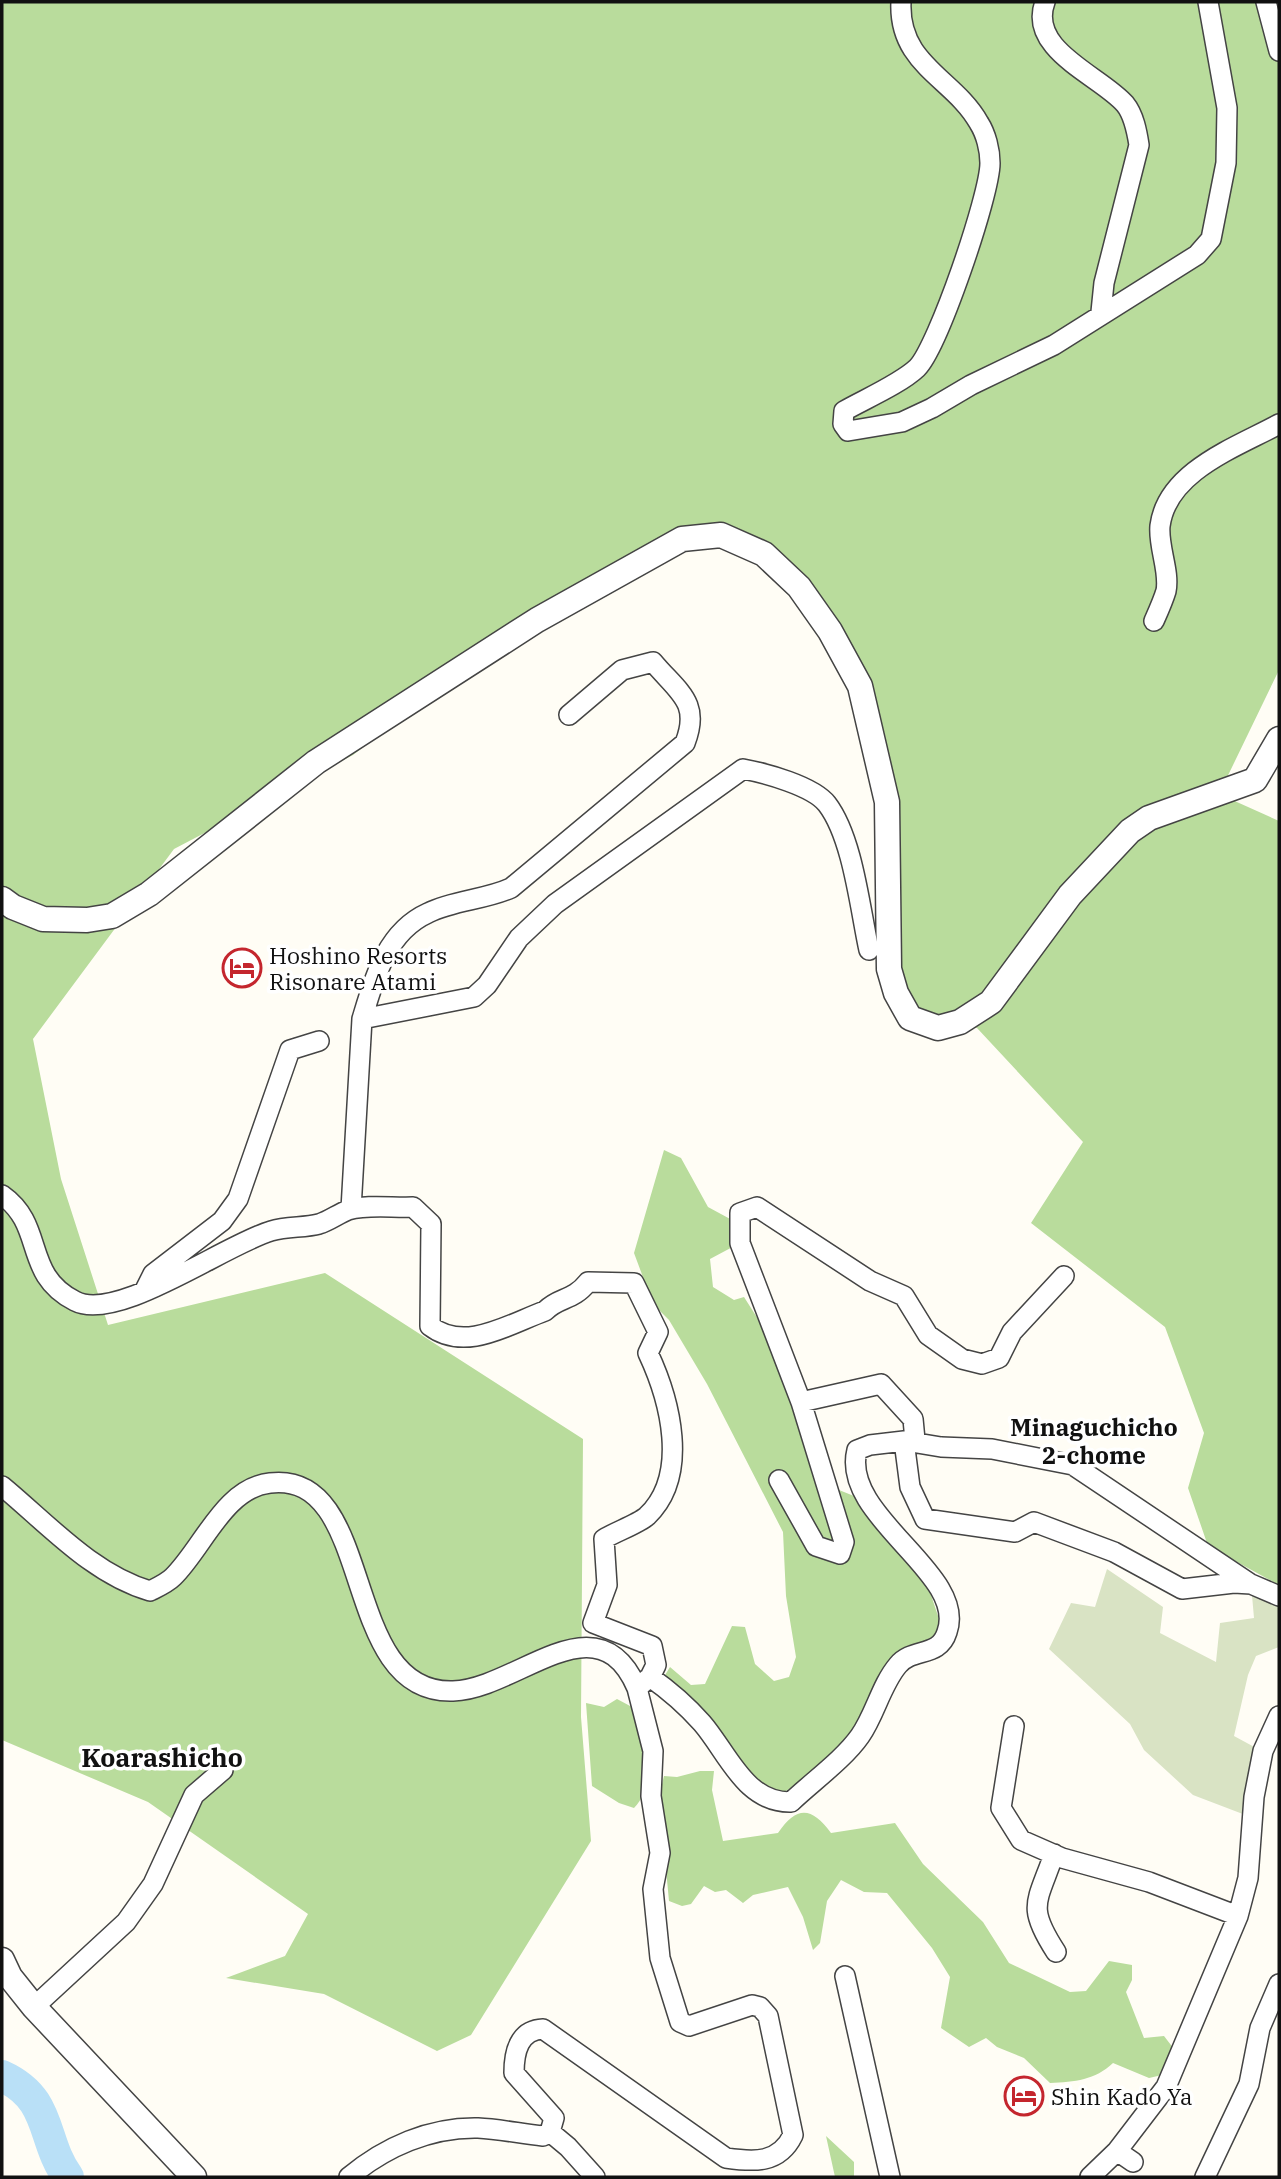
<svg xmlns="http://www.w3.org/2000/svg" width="1281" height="2179" font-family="'IBM Plex Serif',serif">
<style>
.forest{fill:#b9dc9c}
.cemetery{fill:#d9e3c4}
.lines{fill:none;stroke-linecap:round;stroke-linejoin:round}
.river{stroke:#b9e0f7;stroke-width:32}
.minor-casing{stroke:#444;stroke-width:22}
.tertiary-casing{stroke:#444;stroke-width:27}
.minor{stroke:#fff;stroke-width:19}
.tertiary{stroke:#fff;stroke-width:24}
.labels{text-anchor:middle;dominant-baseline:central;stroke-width:7;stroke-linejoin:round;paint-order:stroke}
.poi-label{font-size:23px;fill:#111;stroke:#fff;text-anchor:start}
.neighbourhood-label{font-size:24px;font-weight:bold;fill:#111;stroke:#fff}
.quarter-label{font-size:26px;font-weight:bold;fill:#111;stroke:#fff}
</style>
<rect width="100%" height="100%" fill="#fffdf5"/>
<path class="forest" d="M2 2H1279V670L1219 794 1279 821V1585L1208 1546 1188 1488 1204 1433 1165 1327 1031 1223 1083 1142 977 1028 922 1015 901 988 885 734 835 626 768 553 696 527 559 597 353 755 174 849 33 1039 61 1179 108 1325 325 1273 583 1439 581 1717 591 1841 471 2035 437 2051 324 1994 226 1978 285 1956 308 1914 148 1802 2 1740Z
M664 1150 681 1158 708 1207 732 1220 740 1243 710 1259 713 1287 734 1300 744 1297 758 1319 829 1486 854 1496 908 1564 926 1580 940 1622 934 1637 903 1652 873 1705 845 1742 800 1783 784 1792 760 1788 712 1720 662 1680 670 1667 691 1685 705 1684 732 1626 745 1627 755 1664 774 1681 789 1677 796 1657 786 1596 783 1532 707 1384 669 1320 653 1304 634 1253Z
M617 1699 632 1707C638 1738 660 1782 634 1808L619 1803 592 1786 586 1703 604 1707Z
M700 1771H714L712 1790 723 1841 778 1833C797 1805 812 1807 831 1833L895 1823 923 1864 983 1922 1009 1963 1070 1992 1086 1991 1109 1961 1132 1965V1980L1126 1992 1144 2038 1164 2036 1174 2049 1162 2075 1149 2078 1113 2063C1095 2080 1075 2082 1050 2083L1024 2058 997 2047 986 2038 969 2047 941 2028 950 1977 932 1948 887 1893 864 1892 841 1880 827 1901 820 1943 813 1950 803 1917 788 1887 753 1895 743 1903 726 1890 715 1892 704 1886 691 1904 682 1906 669 1901 659 1796 664 1776 677 1777Z
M826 2136 854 2162V2177H835Z"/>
<path class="cemetery" d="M1107 1569 1163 1607 1160 1633 1216 1662 1220 1623 1254 1618 1251 1584 1279 1593V1647L1256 1656 1248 1675 1234 1736 1258 1749 1248 1816 1193 1795 1144 1750 1130 1724 1049 1649 1071 1603 1095 1607Z"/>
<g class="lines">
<path class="river" d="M2 2076C53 2099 41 2140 68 2177"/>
<defs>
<path id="minor" d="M901 2C898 65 954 78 979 123 986 134 990 150 990 163 990 195 938 347 917 368 900 384 865 399 844 411L843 424 848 431 902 422 932 408 971 385 1054 345 1197 255 1211 239 1226 163 1227 108 1208 2
M1045 2C1027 50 1101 76 1125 104 1134 115 1137 132 1139 145L1104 283 1101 312
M1266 2 1279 51
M1154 621C1158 612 1163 601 1166 591 1170 571 1158 547 1160 526 1167 471 1237 447 1279 424
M362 1019C374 979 386 932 428 913 454 900 485 900 511 888L685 743C701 702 678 692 653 662L622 670 569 715
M2 1195C46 1226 22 1274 75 1301 117 1323 224 1245 271 1231 287 1226 304 1228 319 1224 329 1221 338 1214 348 1210 367 1204 393 1208 413 1207L431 1224 430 1326C465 1353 509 1324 545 1311 560 1296 572 1302 588 1282L634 1283 658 1332 648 1353C670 1400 690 1475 647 1516 638 1524 615 1532 604 1539L607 1585 593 1623 652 1646 656 1665 650 1677 637 1688 653 1751 651 1796 660 1853 653 1889 660 1958 680 2022 689 2026 752 2005 760 2007 768 2016 793 2135C779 2164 754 2162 726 2158L543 2029C519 2030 514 2052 514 2073L554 2118 550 2132 543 2136C522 2134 500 2129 478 2128 430 2127 385 2147 349 2177
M351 1209 362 1019 474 997 487 985 519 938 555 904 743 769C765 773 813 786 827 804 853 838 860 909 869 950
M145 1290 153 1274 222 1221 238 1199 290 1050 319 1041
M915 1440 913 1419 881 1384 801 1402 740 1243V1213L757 1207 870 1281 904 1296 928 1335 962 1359 982 1364 999 1358 1012 1332 1064 1276
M905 1441 941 1447 992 1449 1073 1465 1249 1583
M779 1480 816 1546 840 1554 844 1542 801 1402
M2 1486C48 1524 92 1574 150 1591 158 1587 167 1583 173 1577 203 1548 224 1488 270 1483 378 1470 338 1695 453 1691 518 1689 597 1596 637 1688
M650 1677C670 1691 686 1705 702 1723 728 1753 745 1803 791 1802 812 1782 844 1759 860 1736 875 1715 881 1685 898 1665 913 1647 939 1658 947 1632 968 1573 840 1517 857 1450L870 1445 904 1441 910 1487 925 1519 1015 1532 1034 1522 1114 1552 1182 1589 1234 1583 1251 1584 1279 1596
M1014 1726 1001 1808 1021 1840 1062 1858 1149 1882 1238 1916
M1054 1854C1037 1903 1026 1906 1056 1952
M845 1976 890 2177
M34 2007 126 1922 153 1884 194 1795 223 1770
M550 2132 568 2147 595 2177
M1117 2151 1133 2162
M1090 2177 1117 2151 1166 2087 1238 1916 1248 1878 1254 1797 1263 1751 1279 1716
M1205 2177 1249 2084 1260 2028 1279 1984"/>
<path id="tertiary" d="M2 899 13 907 43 919 87 920 112 916 149 894 316 762 537 620 682 539 721 535 764 554 799 587 830 631 860 686 887 802 889 969 896 993 910 1018 938 1028 960 1022 991 1002 1070 895 1130 831 1149 818 1255 780 1279 739
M2 1960 10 1977 34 2007 194 2177"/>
</defs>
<use href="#minor" class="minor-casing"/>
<use href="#tertiary" class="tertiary-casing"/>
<use href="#minor" class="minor"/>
<use href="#tertiary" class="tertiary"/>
</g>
<defs>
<symbol id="hotel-ring" viewBox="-11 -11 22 22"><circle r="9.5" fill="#fff" stroke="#c4262e" stroke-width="1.5"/><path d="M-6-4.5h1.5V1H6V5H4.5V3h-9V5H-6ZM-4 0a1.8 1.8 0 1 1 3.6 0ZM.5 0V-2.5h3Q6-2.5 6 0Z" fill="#c4262e"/></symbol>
</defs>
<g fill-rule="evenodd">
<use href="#hotel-ring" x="220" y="946" width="44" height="44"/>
<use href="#hotel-ring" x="1002" y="2074" width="44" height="44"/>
</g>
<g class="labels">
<g class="poi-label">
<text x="269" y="955">Hoshino Resorts<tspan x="269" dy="26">Risonare Atami</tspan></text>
<text x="1051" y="2096">Shin Kado Ya</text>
</g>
<g class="neighbourhood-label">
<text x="1094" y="1427">Minaguchicho<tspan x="1094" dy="28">2-chome</tspan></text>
</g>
<g class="quarter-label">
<text x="162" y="1757">Koarashicho</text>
</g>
</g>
<rect width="1281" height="2179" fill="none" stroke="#111111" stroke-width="7"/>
</svg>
